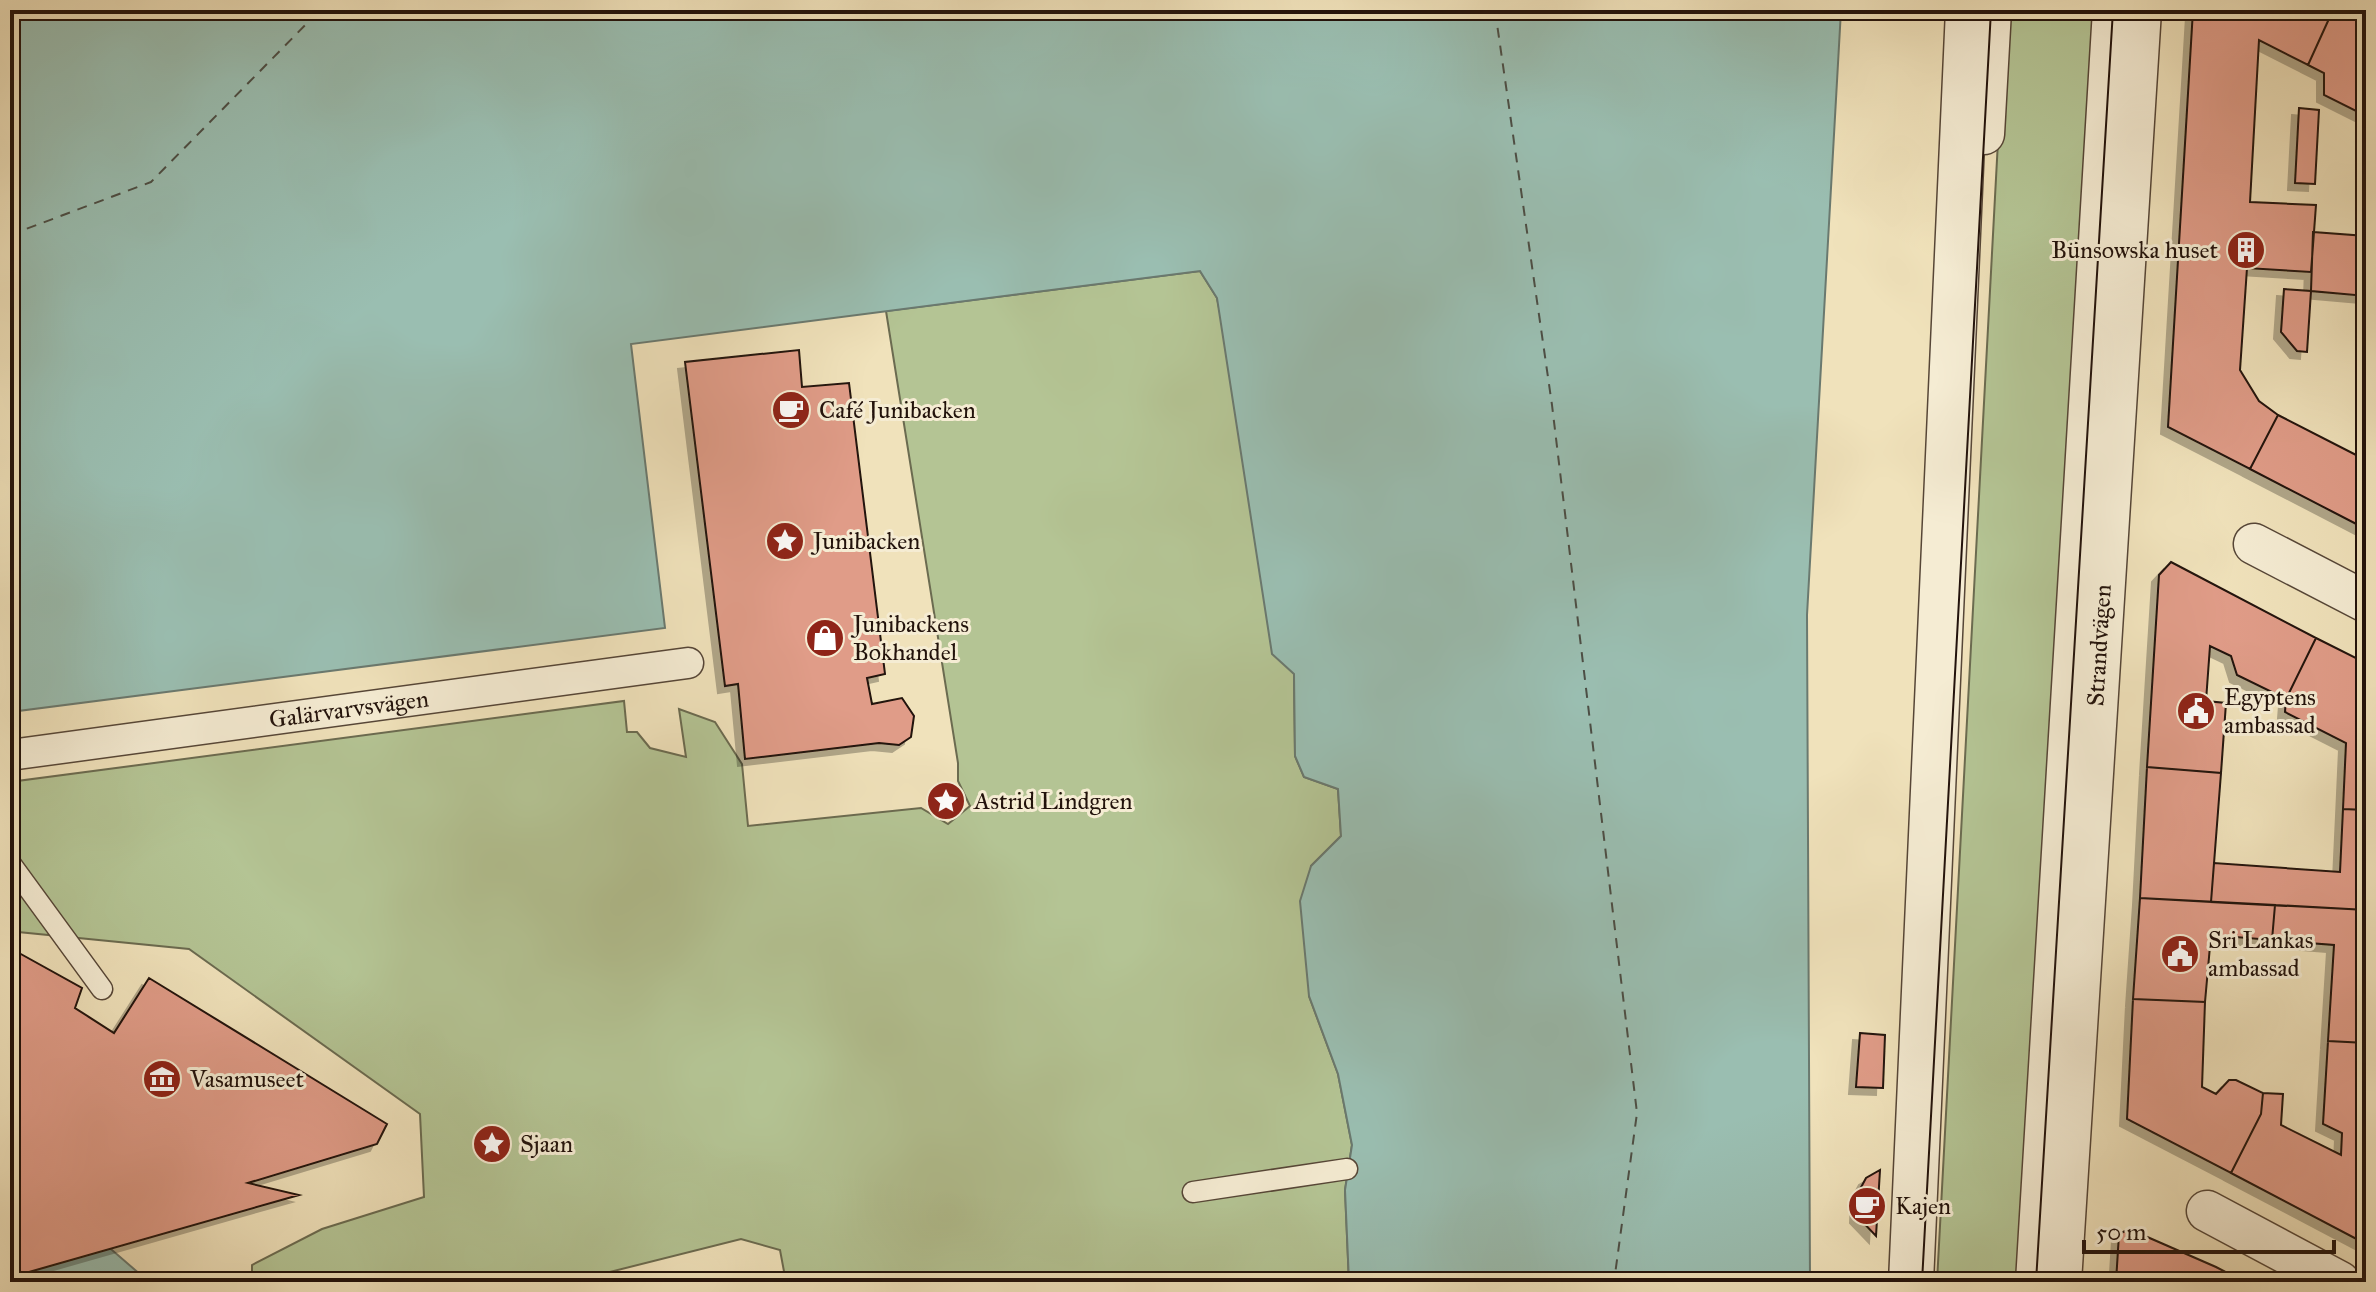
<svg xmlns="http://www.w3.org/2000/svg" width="2376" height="1292" font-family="'IM FELL Great Primer',serif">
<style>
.green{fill:#b4c494;stroke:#6b6b50;stroke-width:2}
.water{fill:#9abeb1;stroke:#6a796f;stroke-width:2}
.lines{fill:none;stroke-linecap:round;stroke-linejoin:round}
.ferry{stroke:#4c4e45;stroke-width:2;stroke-dasharray:10 8;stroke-linecap:butt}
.building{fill:#e09c88;stroke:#22120b;stroke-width:2;filter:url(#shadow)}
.service-casing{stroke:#564637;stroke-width:23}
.pedestrian-casing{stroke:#564637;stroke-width:33}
.minor-casing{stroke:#564637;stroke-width:43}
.tertiary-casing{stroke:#564637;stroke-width:47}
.service{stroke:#f5ecd3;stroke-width:20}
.pedestrian{stroke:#f5ecd3;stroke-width:30}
.minor{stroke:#f5ecd3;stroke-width:40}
.tertiary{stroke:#f5ecd3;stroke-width:44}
.tram{stroke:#22120b;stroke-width:2}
.labels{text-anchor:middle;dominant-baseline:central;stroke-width:6;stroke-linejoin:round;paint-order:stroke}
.poi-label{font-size:24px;fill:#22120b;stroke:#f5ecd3;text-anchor:start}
.street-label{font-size:24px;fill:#22120b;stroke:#f5ecd3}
</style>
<defs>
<filter id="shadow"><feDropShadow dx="-7" dy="7" stdDeviation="0" flood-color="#0004"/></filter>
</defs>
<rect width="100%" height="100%" fill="#f0e2bb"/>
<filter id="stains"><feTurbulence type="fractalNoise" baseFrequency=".0025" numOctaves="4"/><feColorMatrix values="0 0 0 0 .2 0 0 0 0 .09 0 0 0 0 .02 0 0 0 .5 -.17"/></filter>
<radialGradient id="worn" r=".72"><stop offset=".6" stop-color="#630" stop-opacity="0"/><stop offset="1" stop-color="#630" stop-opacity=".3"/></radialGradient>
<path class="green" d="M2005 10H2105L2025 1282H1937Z
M1200 271 1217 298 1294 674 1295 756 1304 777 1338 789 1341 836 1311 866 1309 996 1338 1074 1352 1145 1345 1190 1349 1282H786L780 1250 741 1239 570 1282H252V1265L322 1229 424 1197 420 1114 189 949 18 932 10 928V782L624 701 627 732H637L650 748 686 757 679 709 715 722 742 764 748 826 921 808 948 824 970 806 958 781V763L886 311Z"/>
<path class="water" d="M10 10H1841L1807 615 1810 1282H1349L1345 1190 1352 1145 1338 1074 1309 996 1300 901 1311 866 1341 836 1338 789 1304 777 1295 756 1294 674 1272 654 1217 298 1200 271 631 344 665 628 10 712Z
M10 1191 112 1250 149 1282H10Z"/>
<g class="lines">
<path class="ferry" d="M1495 10 1552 405 1637 1113 1614 1282
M10 235 151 182 320 10"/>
</g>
<path class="building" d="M2193 10H2333L2308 65 2259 40 2250 202 2316 205 2311 272 2247 268 2240 370 2259 401 2278 415 2250 469 2168 427Z
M2333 10H2342L2366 22V106L2362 114 2324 95V73L2308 65Z
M2299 108 2319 110 2315 184 2295 183Z
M2313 232 2366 236V296L2311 291Z
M2284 289 2311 291 2307 352 2297 351 2281 332Z
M799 350 802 387 849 383 885 674 867 678 872 704 902 698 914 716 911 737 899 745 879 743 745 759 738 684 725 686 685 362Z
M2278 415 2360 457 2366 453V529L2250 469Z
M2171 562 2316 638 2286 699 2237 675 2231 656 2210 646 2206 701 2226 703 2221 773 2147 767 2159 575Z
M2316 638 2366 663V810L2343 809 2346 743 2285 712 2286 699Z
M2147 767 2221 773 2211 902 2140 898Z
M2343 809 2366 810V910L2211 902 2214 863 2340 872Z
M2140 898 2275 905 2272 940 2211 935 2205 1002 2133 999Z
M2275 905 2366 910V1043L2328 1041 2334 945 2272 940Z
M10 948 82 988 75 1008 114 1033 149 978 387 1124 377 1144 248 1183 299 1195 29 1272 10 1273Z
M2133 999 2205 1002 2202 1087 2216 1094 2229 1080H2236L2263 1093 2261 1114 2231 1173 2127 1119Z
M1860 1033 1885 1035 1883 1088 1856 1087Z
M2328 1041 2366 1043V1244L2231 1173 2261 1114 2263 1093 2283 1094 2281 1125 2341 1155 2342 1133 2323 1124Z
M1880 1170 1876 1236 1857 1216 1858 1193 1866 1178Z
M2129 1229 2216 1267 2245 1282H2116L2119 1234Z"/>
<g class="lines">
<defs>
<path id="service" d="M10 863 102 989
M1193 1192 1347 1169"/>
<g id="pedestrian">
<path id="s1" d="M10 755 688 663"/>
</g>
<path id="minor" d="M1984 134 1991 10
M2254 544 2366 602
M2207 1211 2340 1282
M2036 1282 2113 10"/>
<g id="tertiary">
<path d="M1911 1282 1968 10"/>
<path id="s2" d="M2059 1282 2139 10"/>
</g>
</defs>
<use href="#service" class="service-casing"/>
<use href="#pedestrian" class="pedestrian-casing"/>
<use href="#minor" class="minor-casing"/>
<use href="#tertiary" class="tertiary-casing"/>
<use href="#service" class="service"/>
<use href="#pedestrian" class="pedestrian"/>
<use href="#minor" class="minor"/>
<use href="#tertiary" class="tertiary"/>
<path class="tram" d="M1922 1282 1991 10
M2036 1282 2113 10"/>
</g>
<defs>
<symbol id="building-disc" viewBox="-11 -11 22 22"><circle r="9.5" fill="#8f2418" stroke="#f5ecd3"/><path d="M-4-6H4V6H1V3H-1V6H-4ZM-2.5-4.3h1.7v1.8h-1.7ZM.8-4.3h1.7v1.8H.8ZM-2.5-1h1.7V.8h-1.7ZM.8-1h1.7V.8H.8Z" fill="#fff"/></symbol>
<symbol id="cafe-disc" viewBox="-11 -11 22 22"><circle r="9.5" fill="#8f2418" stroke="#f5ecd3"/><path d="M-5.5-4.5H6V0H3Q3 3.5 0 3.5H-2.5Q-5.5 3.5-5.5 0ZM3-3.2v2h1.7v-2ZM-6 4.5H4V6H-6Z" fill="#fff"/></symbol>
<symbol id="sight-disc" viewBox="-11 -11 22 22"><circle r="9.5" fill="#8f2418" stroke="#f5ecd3"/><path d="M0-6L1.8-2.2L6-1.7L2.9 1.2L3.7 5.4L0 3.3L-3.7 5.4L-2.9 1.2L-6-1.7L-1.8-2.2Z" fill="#fff"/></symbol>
<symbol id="shop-disc" viewBox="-11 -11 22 22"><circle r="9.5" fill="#8f2418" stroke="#f5ecd3"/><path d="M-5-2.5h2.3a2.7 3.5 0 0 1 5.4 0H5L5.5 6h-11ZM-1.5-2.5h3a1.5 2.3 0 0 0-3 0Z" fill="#fff"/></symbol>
<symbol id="civic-disc" viewBox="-11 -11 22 22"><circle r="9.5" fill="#8f2418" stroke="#f5ecd3"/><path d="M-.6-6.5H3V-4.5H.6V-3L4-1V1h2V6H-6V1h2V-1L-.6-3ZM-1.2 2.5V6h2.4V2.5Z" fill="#fff"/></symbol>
<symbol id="museum-disc" viewBox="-11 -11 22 22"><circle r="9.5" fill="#8f2418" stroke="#f5ecd3"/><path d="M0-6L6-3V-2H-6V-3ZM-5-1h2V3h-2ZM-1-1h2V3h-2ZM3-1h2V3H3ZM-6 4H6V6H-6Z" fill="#fff"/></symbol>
</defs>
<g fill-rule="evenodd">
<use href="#building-disc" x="2224" y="228" width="44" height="44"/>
<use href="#cafe-disc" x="769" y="388" width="44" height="44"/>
<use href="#sight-disc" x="763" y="519" width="44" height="44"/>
<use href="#shop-disc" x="803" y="616" width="44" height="44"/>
<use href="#civic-disc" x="2174" y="689" width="44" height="44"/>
<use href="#sight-disc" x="924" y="779" width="44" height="44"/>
<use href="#civic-disc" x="2158" y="932" width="44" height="44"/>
<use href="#museum-disc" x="140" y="1057" width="44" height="44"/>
<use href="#sight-disc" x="470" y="1122" width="44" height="44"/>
<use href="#cafe-disc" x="1845" y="1184" width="44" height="44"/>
</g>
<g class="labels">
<g class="poi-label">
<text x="2218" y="250" text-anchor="end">Bünsowska huset</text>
<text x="819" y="410">Café Junibacken</text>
<text x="813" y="541">Junibacken</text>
<text x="853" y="624">Junibackens<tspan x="853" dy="28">Bokhandel</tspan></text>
<text x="2224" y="697">Egyptens<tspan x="2224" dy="28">ambassad</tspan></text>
<text x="974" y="801">Astrid Lindgren</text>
<text x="2208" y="940">Sri Lankas<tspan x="2208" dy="28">ambassad</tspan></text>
<text x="190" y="1079">Vasamuseet</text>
<text x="520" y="1144">Sjaan</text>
<text x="1895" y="1206">Kajen</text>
</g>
<g class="street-label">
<text stroke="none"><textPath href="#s2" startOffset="638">Strandvägen</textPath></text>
<text stroke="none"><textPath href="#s1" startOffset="342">Galärvarvsvägen</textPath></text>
</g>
</g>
<rect width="2376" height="1292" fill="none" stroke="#f0e2bb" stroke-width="40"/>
<rect x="12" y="12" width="2352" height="1268" fill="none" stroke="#22120b" stroke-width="4"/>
<rect x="20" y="20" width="2336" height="1252" fill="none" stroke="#22120b" stroke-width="2"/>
<path d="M2084 1240v12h250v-12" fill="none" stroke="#22120b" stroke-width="4"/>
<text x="2096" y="1240" font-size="24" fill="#22120b" stroke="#f5ecd3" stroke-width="6" paint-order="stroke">50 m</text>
<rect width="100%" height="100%" filter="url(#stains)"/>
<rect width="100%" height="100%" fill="url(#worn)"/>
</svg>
